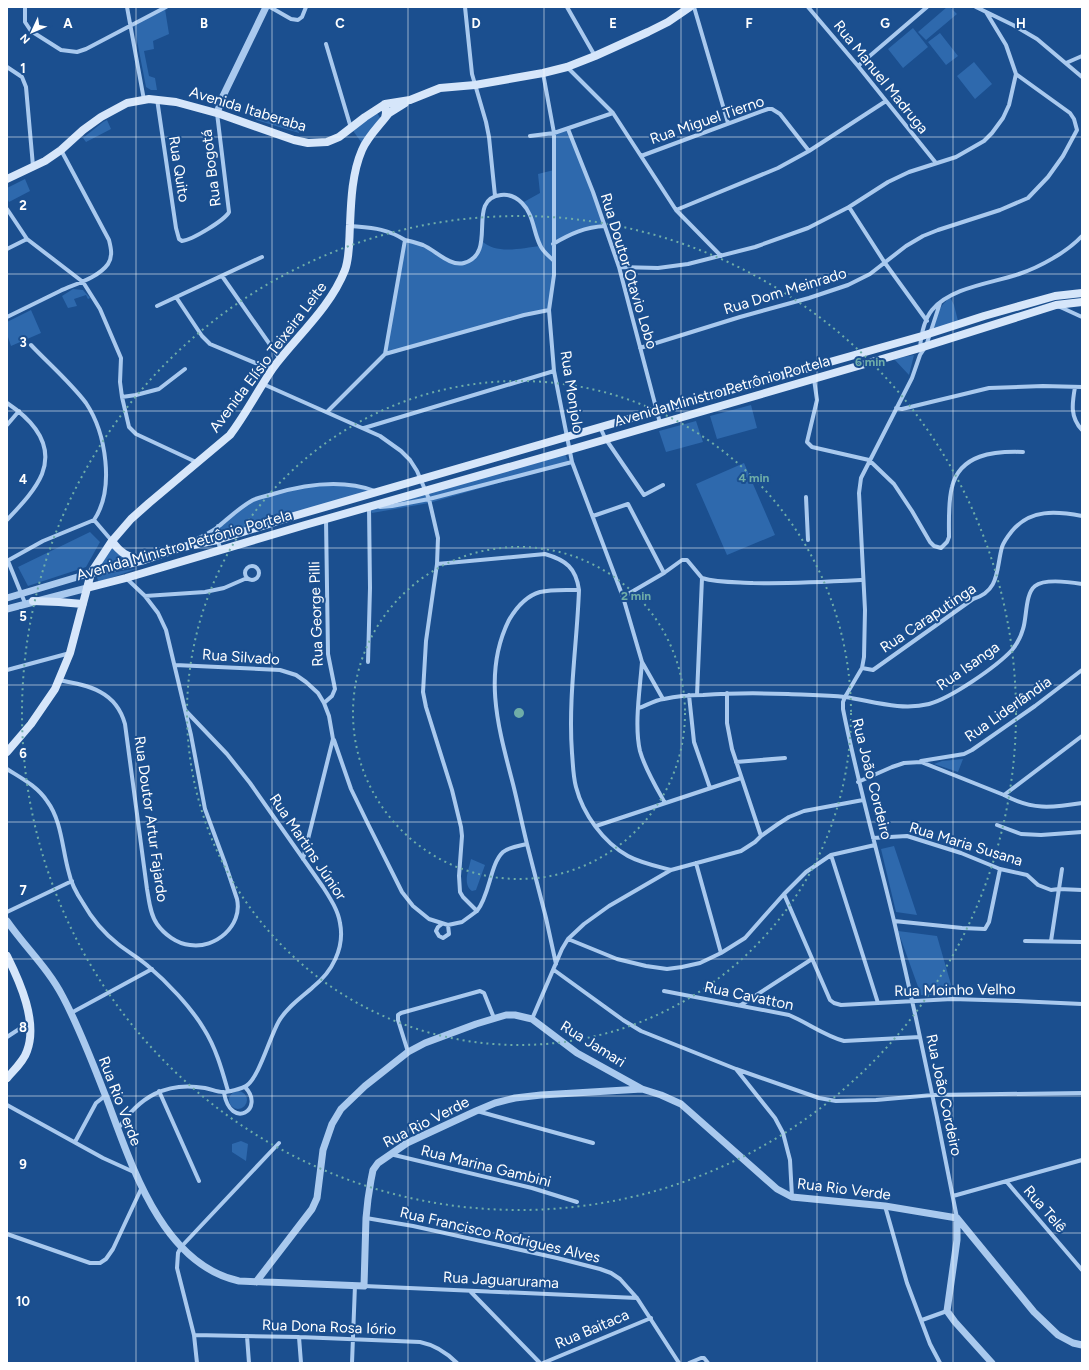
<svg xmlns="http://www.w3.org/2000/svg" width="1089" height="1370" font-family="Figtree,sans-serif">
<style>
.green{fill:#2e69ad}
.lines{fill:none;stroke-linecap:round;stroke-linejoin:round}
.minor{stroke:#a9c9ee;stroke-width:4}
.tertiary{stroke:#a9c9ee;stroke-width:7}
.secondary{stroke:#d6e6fa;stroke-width:8}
.grid{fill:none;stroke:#fff;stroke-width:1;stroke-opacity:0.55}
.ring{fill:none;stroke:#6fada8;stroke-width:2;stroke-dasharray:2 4}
.labels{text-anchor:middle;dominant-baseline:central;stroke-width:4;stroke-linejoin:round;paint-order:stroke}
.street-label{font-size:15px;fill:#fff;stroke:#1b4f8f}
.grid-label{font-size:13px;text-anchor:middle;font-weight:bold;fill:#fff;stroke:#1b4f8f;stroke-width:4;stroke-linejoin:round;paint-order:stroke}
.centre{fill:#6fada8;stroke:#1b4f8f;stroke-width:2}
.ring-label{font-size:12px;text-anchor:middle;font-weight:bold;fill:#6fada8;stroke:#1b4f8f;stroke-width:4;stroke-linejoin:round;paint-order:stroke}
</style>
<rect width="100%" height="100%" fill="#1b4f8f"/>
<path class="green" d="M947 7H950L957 14 926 40 918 32Z
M165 9 169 34 153 41 154 49 144 51 149 76 155 78 157 90H151L146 87 134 25Z
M913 28 928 47 903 68 888 49Z
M940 33 958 56 946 65 928 42Z
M974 62 992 84 975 99 957 76Z
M377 113 381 119 364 146 351 128Z
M257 117 299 128V133L256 120Z
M107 120 111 129 86 142 83 138 103 122Z
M568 129 605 226H593L554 244V269L549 310 385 354 405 240 413 242 455 262 470 260 480 249 482 241C496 255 522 248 540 246L530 216 522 203 540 193 538 174 554 170V133Z
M25 179 30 191 9 202 7 198V188Z
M73 289 83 290 90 298 88 299 86 295 74 299 77 306 68 308 62 296Z
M950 297 954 305 959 325 929 334C935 318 937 309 950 297Z
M31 310 41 333 11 346 7 334V322Z
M914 355 909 375 894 359Z
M751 405 757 428 717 439 710 416Z
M696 421 703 442 666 452 659 431Z
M564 451 569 463 429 503 372 513 369 507Z
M744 463 775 535 727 555 696 484Z
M319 484 344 485 377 492 217 540 218 526 255 499Z
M90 532 100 542 86 567 28 586 18 567Z
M112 541 118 549 144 560 91 573Z
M139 568 102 581H98L97 577 99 575Z
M963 759 958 772 934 764 942 761Z
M894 846 917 915 896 912 881 849Z
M471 859 485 865 476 890 472 891C462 884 469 869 471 859Z
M898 931 937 936 954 995H921Z
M229 1100a9 9 0 1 1 18 0a9 9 0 1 1-18 0Z
M241 1141 248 1144 246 1161 232 1152V1144Z"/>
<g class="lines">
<path class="minor" d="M25 7V22L31 31 61 50 77 52 86 49 166 7
M127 7 144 100
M270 7 291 19 298 20 302 17 306 7
M465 7 472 74 486 122 489 137 495 196
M567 7 595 56
M694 7 728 123
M808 7 858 66 936 163
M976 7 1013 25 1037 39 1082 77
M326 44 351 128
M1066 63 1082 56
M858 66 927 7
M7 67 22 77 26 87 33 166
M567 67 613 113 676 210 721 256
M543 73 554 133V275L549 310 554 371 572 462 623 597 642 662 663 699
M157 99 176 228 179 239 182 241C192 240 225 220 229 212L217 113
M568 129 593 192 619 267 660 423
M530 136 554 133 613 113
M641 156 768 109H772L780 114 809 151
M849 207 885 263 927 321
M7 209 27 239 83 282 100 309 121 358 120 382 122 397 129 427 136 434 196 462
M676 210 778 168 809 151 886 101
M350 226C372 228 386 228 405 240
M553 244C570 234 585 227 605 226
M7 249 27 239
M619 267 658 268 688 264 755 247 808 228 849 207 888 182 909 172 956 157 984 141 992 133 1003 118 1009 105 1016 74 1006 45 986 12
M222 276 280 359
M176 297 202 336 210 344 272 370
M940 303 926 346 920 355 912 378 861 478 859 493 865 610 864 657 862 668 845 697 843 702V709C857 780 877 850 894 921 917 1020 938 1119 957 1218
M157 306 262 257
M1058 306 1082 317
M7 317C25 308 42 300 60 291 75 284 98 278 108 264 113 256 111 248 109 240L61 150
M31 345C49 364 70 382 86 403 106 433 115 489 94 520
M640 348 740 317 809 298 848 285 870 274 906 246 923 236 938 230 1000 210 1028 198 1048 177 1063 156 1077 130 1074 119 1070 113 1016 74
M920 348C921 336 924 320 932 310 951 287 993 283 1019 274 1040 267 1067 252 1082 236
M385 354 524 315 549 310
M814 379 817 400 807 442 812 447 869 460 894 484 912 511 930 542 934 546 941 548 947 542 949 537C949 521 948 502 952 487 960 454 994 451 1023 452
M263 384 380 436 401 451 410 460 417 471 429 499 438 538 437 564 426 641 423 692 426 707 452 790 461 827 462 836 459 876 460 892 463 897 477 911C490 895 490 864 503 852 509 847 519 846 527 844L546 918 556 964
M1075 387C1072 404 1070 417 1082 430
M122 397 136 395 159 389 185 369
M7 403C31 419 54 443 42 474 35 491 19 507 7 520
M896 408 902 409 989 388 1043 386 1082 387
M327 412 385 354 405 240C411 241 417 243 423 245 435 250 450 267 464 263 499 253 465 199 501 195 509 194 516 197 522 203 534 215 533 231 540 245 543 252 549 256 554 261
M7 425 19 411
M600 427 605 438 644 495 663 485
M364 428 554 371
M806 497 808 540
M380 507 392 506 429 499 572 462
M593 516 628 504 664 573
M94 520 112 541
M218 526C218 535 216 543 222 550
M190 543C200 537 211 533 219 526 230 517 240 507 253 500 259 497 267 496 273 494 306 484 343 479 375 491
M7 561 43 541 94 520
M8 561 25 603
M437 564 545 554C566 560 576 568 579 590 577 644 568 699 572 753 573 764 573 776 576 787 583 814 603 842 628 856 641 863 656 866 671 870
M245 573a7 7 0 1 1 14 0a7 7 0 1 1-14 0Z
M702 578C718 583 736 582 753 583 790 584 826 582 863 580
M145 596 205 592 224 588 247 578
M623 597 664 573 682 560H687L702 578 697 695
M368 662 370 588 369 507
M642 662C640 689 634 725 640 751 645 769 656 787 665 803
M175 665 280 670 296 675 306 682 318 693 324 703 329 716 333 739 303 859
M862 668 873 670 973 599C1000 591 996 569 1002 547 1004 541 1008 536 1012 531 1030 509 1056 511 1082 516
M7 670 70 653
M59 680C90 686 116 691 125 724L147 889C149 900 150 914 157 924 164 934 177 944 190 945 215 949 243 926 237 899L225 863 205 809 191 735 166 630 158 613 145 596 126 578
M727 693V723L732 749 761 836
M689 695 694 742 710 788
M324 703 332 696 335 689 328 654 326 519
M639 708C647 705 655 700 664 699 677 696 690 695 703 695 731 693 759 693 788 694 807 695 826 695 845 697 872 701 901 711 929 704 951 698 996 667 1012 650 1017 644 1021 636 1023 629 1027 617 1025 594 1035 586 1045 578 1070 582 1082 584
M334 740 351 789 368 824 402 892 413 906 429 919 448 925 462 922 477 911
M921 761 964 754 972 750 1035 706 1082 670
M736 762 785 758
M7 769C21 778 37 786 47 801 62 821 62 849 69 873 71 883 77 894 83 903 92 919 104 933 118 944 128 952 139 958 148 966 167 982 191 1007 204 1029 216 1048 222 1070 228 1091
M858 782 892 767 904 763 921 762 1004 795C1032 810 1051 808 1082 803
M1004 795 1082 736
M997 825 1021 834 1041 835 1082 832
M596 826 741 778
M873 838 907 836 961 853 1000 869 1027 875 1038 885 1051 890 1059 889 1082 890
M527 844C522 824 518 804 513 784 499 730 482 674 509 620 516 608 526 596 540 592 552 589 567 590 579 590
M831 855 878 1003
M696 863 721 953
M784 894 830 1000 834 1003 841 1005 952 999 1017 1001 1082 1004
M7 912 72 881
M894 921 962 928 985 929 989 922 1000 869
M442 924 438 927 436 931 439 936 443 938 449 934 448 925
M568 939 617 959 646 966 667 969 682 967 700 963 721 953 745 938 784 894 806 872 831 855 875 845
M1025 941 1082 942
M1051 941 1062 869
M554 970 623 1020 641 1031 736 1069 819 1098 836 1101 876 1100 933 1095 1082 1093
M664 991 789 1015C808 1023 825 1036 844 1041L920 1037
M741 1005 812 959
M71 1013 152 969
M532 1019 562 949 568 939 584 924 609 906 671 870 741 851 755 842 761 836 778 824 789 817 804 811 863 800
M7 1037 30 1022
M408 1052 398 1020V1015L401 1013 480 991 484 993 494 1018
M736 1069 775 1118 783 1133 790 1160 792 1197
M159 1091 199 1181
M224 1093C231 1131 266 1109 245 1087
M7 1105 103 1158 136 1173
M477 1111 593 1143
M118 1129C139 1097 166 1081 205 1088 211 1089 217 1092 223 1092 226 1093 243 1088 246 1086 259 1078 270 1036 279 1021 287 1007 301 998 313 987 332 972 345 948 340 923 338 910 330 898 323 887L250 783 227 754 186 711
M75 1142 96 1103 105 1096
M390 1154 532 1188 577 1202
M1006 1181 1082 1270
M953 1196 1082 1160
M885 1206 907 1283 930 1344 940 1363
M366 1218 413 1226 557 1258 600 1269 611 1273 620 1279 637 1298 679 1363
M7 1234 90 1263H100L106 1259 113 1249 142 1187
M364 1286 637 1298
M470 1291 540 1363
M922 1320 947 1311
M194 1335 299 1337 420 1342C435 1345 446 1352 457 1363
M247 1336 249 1363
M299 1337 301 1363
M197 1363 194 1335 177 1268 178 1253 181 1247 279 1143
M352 1363 355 1285
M543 1363 651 1318
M689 1363 701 1358H704L708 1363"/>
<path class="tertiary" d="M217 113 223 96 266 7
M7 598 91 573
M7 609 87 588
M7 921C25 947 48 968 63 997 80 1029 93 1064 106 1097 131 1163 161 1264 239 1281L364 1286 366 1218 368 1199 371 1180 373 1170 378 1163 407 1143 476 1111 495 1103 515 1098 541 1095 642 1089 661 1095 681 1104 777 1189 792 1197 885 1206 957 1218 1034 1312 1058 1335 1073 1343 1082 1345
M957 1218V1240L947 1311 955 1322 992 1363
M256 1282 312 1209 317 1198 323 1150 332 1124 341 1109 365 1086 408 1052 425 1043 476 1024 506 1015H515L532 1019 577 1053 642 1089"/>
<path class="secondary" d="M385 118 389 113 405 103
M7 179 45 161 61 150 83 130 101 117 127 103 149 99 176 102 220 114 294 140 308 143 327 142 339 137 365 117 385 104 410 100 440 88 475 85 543 73 567 67 595 56 648 32 668 22 690 7
M112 541C120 553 128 557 141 560
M91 573 144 560 183 547 217 540 294 516 656 411 922 336 984 316 1055 296 1082 293
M87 588 126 578 305 525 569 450 920 348 1056 305 1082 302
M33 601 59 602 83 604
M7 752 31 724 55 689 70 653 91 573 112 541 131 519 149 503 230 435C246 414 258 390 273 368 297 336 330 308 345 270 350 256 349 240 350 225 351 201 352 173 362 150 367 138 377 128 385 118L386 113 385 104
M7 956C20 982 38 1022 27 1051 24 1061 14 1070 7 1078"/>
</g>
<path class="grid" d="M136 7V1363M272 7V1363M408 7V1363M544 7V1363M681 7V1363M817 7V1363M953 7V1363M7 137H1082M7 274H1082M7 411H1082M7 548H1082M7 685H1082M7 822H1082M7 959H1082M7 1096H1082M7 1233H1082"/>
<g class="ring">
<circle cx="519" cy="713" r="166"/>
<circle cx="519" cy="713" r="332"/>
<circle cx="519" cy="713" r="497"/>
</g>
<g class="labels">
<g class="street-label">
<text transform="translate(881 77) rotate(51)">Rua Manuel Madruga</text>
<text transform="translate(248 109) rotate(17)">Avenida Itaberaba</text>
<text transform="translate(707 120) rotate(-19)">Rua Miguel Tierno</text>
<text transform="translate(211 168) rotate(-97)">Rua Bogotá</text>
<text transform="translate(179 169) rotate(81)">Rua Quito</text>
<text transform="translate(629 271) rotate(73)">Rua Doutor Otavio Lobo</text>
<text transform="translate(785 291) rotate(-17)">Rua Dom Meinrado</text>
<text transform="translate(268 357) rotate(-53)">Avenida Elísio Teixeira Leite</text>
<text transform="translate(722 391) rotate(-16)">Avenida Ministro Petrônio Portela</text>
<text transform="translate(572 392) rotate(81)">Rua Monjolo</text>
<text transform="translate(184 545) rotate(-16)">Avenida Ministro Petrônio Portela</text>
<text transform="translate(316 614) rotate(-92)">Rua George Pilli</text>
<text transform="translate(928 618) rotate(-34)">Rua Caraputinga</text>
<text transform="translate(241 657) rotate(4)">Rua Silvado</text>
<text transform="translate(968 666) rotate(-35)">Rua Isanga</text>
<text transform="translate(1008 709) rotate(-35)">Rua Liderlândia</text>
<text transform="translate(872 779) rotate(76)">Rua João Cordeiro</text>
<text transform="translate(151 819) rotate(82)">Rua Doutor Artur Fajardo</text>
<text transform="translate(966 844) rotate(17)">Rua Maria Susana</text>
<text transform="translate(308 847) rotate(56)">Rua Martins Júnior</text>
<text transform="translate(955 990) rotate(-1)">Rua Moinho Velho</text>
<text transform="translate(749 996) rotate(12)">Rua Cavatton</text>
<text transform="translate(593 1044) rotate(32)">Rua Jamari</text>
<text transform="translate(944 1095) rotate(78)">Rua João Cordeiro</text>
<text transform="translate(120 1101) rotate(69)">Rua Rio Verde</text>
<text transform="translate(426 1122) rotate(-27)">Rua Rio Verde</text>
<text transform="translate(486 1166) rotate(14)">Rua Marina Gambini</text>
<text transform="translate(844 1189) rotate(7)">Rua Rio Verde</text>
<text transform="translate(1045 1209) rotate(49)">Rua Telê</text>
<text transform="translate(500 1235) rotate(13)">Rua Francisco Rodrigues Alves</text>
<text transform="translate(501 1280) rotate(3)">Rua Jaguarurama</text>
<text transform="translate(329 1327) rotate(2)">Rua Dona Rosa Iório</text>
<text transform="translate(592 1329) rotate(-23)">Rua Baitaca</text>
</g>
</g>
<g class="grid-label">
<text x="68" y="28">A</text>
<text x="204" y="28">B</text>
<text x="340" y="28">C</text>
<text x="476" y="28">D</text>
<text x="613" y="28">E</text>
<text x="749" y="28">F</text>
<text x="885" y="28">G</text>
<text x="1021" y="28">H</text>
<text x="23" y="73">1</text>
<text x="23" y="210">2</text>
<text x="23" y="347">3</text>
<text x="23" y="484">4</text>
<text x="23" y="621">5</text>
<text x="23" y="758">6</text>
<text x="23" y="895">7</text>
<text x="23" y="1032">8</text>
<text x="23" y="1169">9</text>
<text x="23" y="1306">10</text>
</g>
<circle cx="519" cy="713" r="6" class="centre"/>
<g class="ring-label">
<text x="870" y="366">6 min</text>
<text x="754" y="482">4 min</text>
<text x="636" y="600">2 min</text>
</g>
<rect width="1089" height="1370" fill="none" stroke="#ffffff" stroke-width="16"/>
<g transform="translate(32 32) rotate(226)" stroke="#1b4f8f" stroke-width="3" paint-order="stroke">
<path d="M0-3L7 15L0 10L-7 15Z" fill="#ffffff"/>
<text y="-6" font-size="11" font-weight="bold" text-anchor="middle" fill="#ffffff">N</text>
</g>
</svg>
